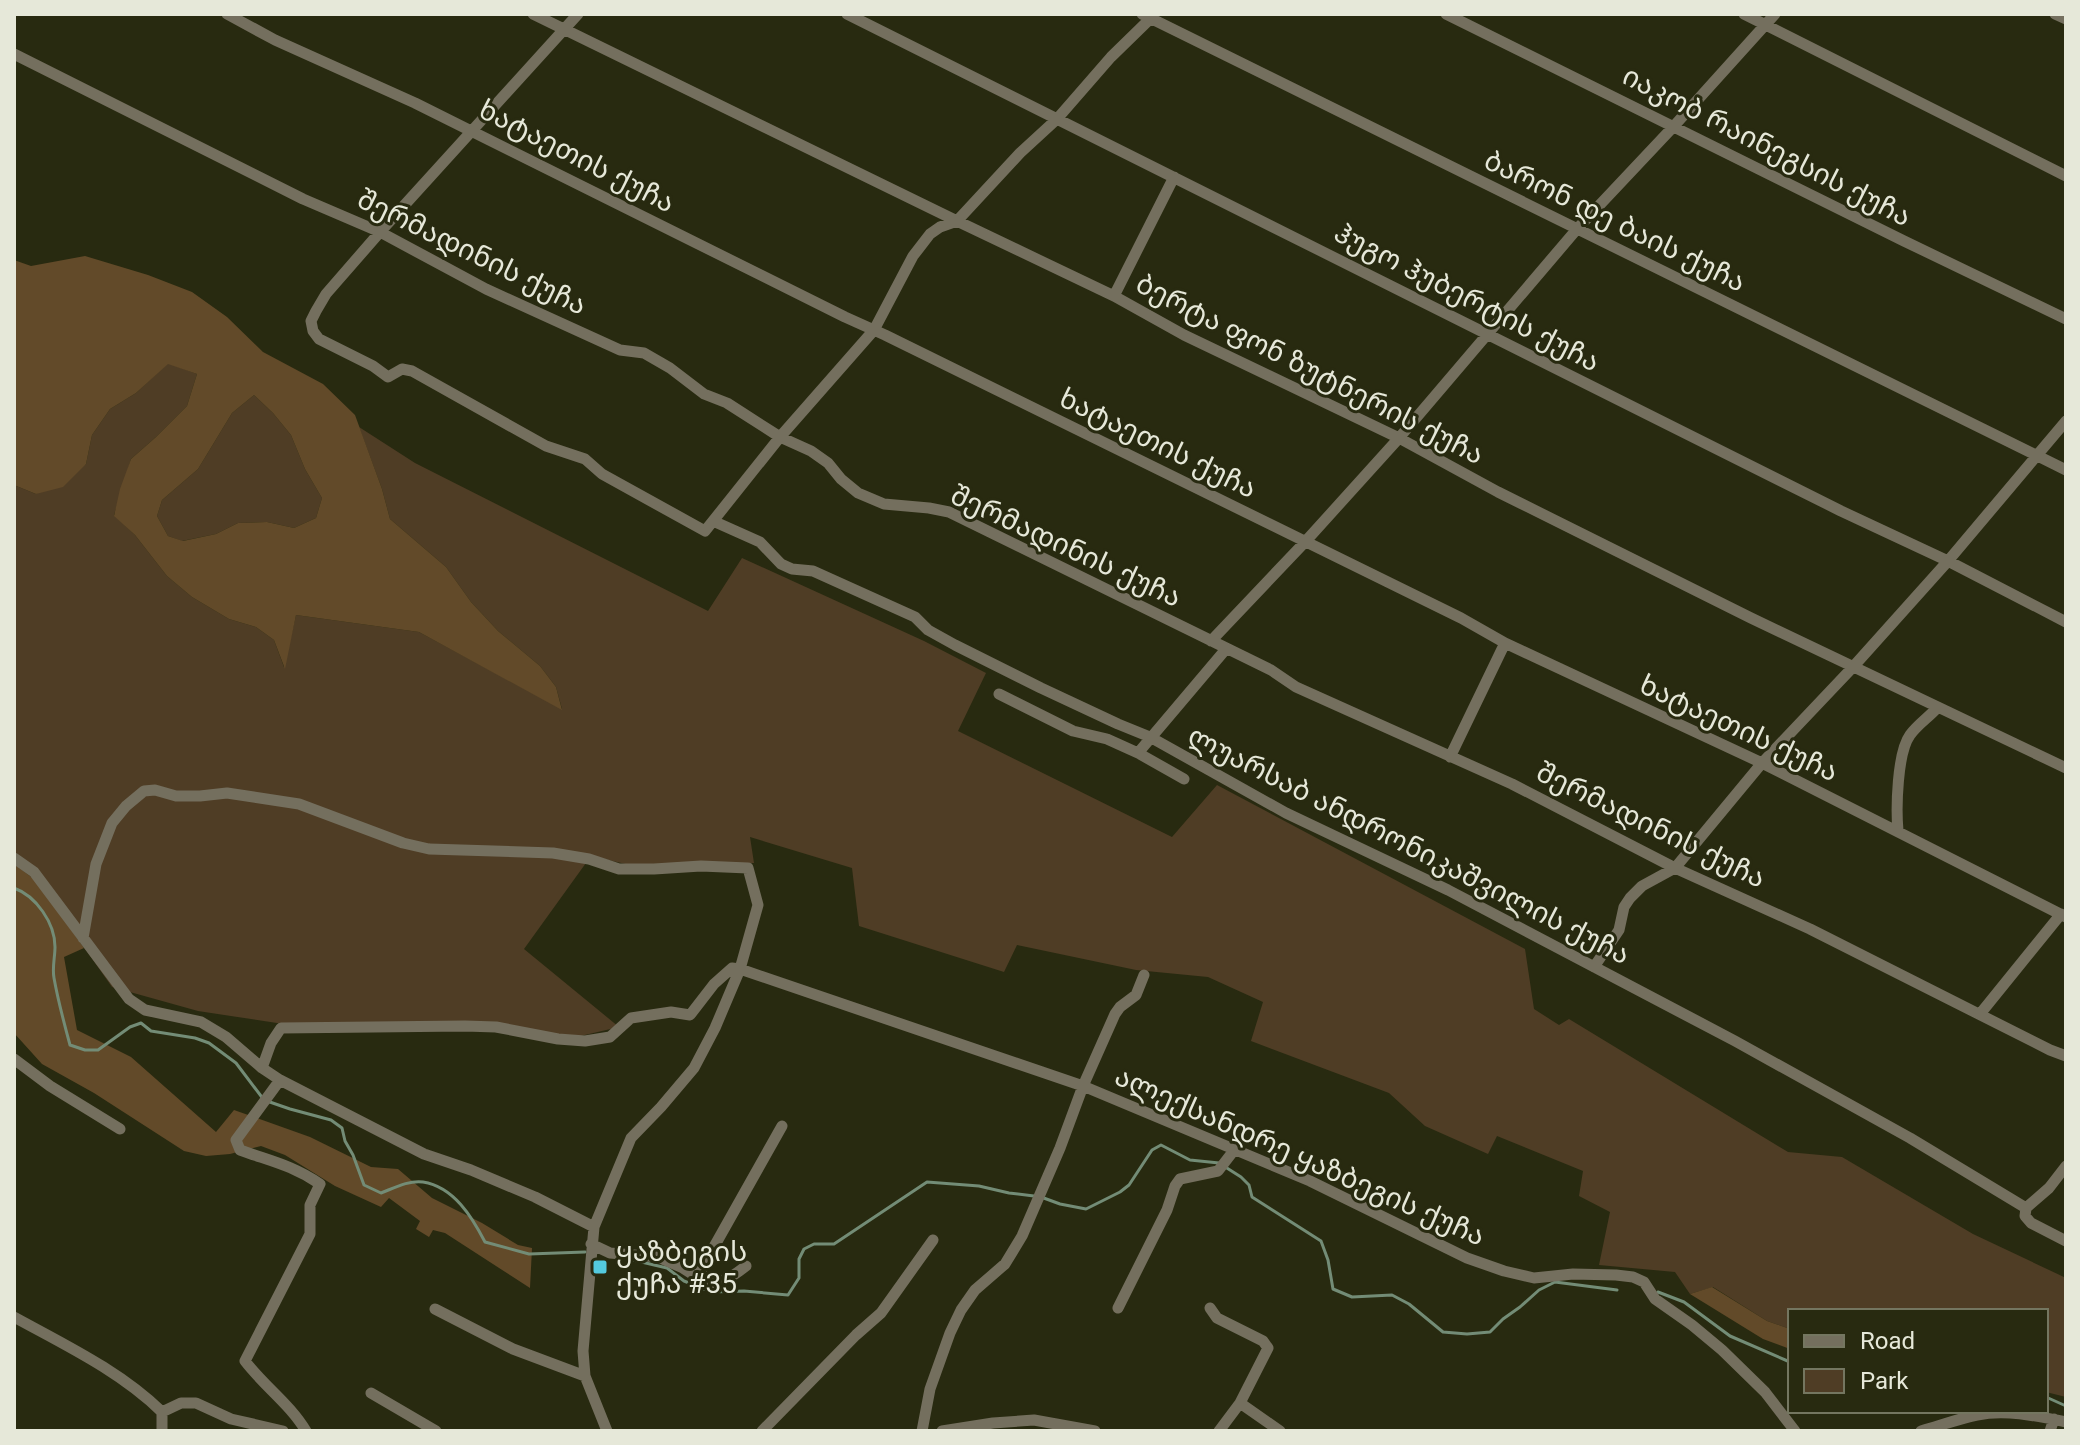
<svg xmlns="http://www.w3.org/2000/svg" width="2080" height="1445" font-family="Roboto,'Noto Sans Georgian',sans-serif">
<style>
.green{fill:#4f3d25}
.forest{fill:#624a29;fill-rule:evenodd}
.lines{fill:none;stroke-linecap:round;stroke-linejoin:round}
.stream{stroke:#738c76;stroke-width:3}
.minor{stroke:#746f5e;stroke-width:11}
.poi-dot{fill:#54cade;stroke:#282a10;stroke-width:3}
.labels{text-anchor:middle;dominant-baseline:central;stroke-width:6;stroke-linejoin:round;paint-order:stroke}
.street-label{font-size:28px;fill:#e6e8d9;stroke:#282a10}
.poi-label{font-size:28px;fill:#e6e8d9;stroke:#282a10;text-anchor:start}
</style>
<rect width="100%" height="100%" fill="#282a10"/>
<path class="green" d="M168 363 197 374 187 406 156 437 131 459 114 515 135 535 167 576 192 597 229 619 256 627 274 640 284 667 296 615 419 632 562 709 556 687 540 666 498 631 471 602 446 567 390 519 382 489 359 427 415 463 708 611 742 558 924 641 986 673 958 731 1172 837 1217 785 1525 949 1534 1009 1559 1025 1569 1019 1788 1152 1842 1157 1973 1234 2066 1278V1397L2046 1392V1311H1790V1329L1767 1321 1713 1287 1690 1294 1675 1272 1599 1265 1610 1212 1579 1196 1583 1171 1497 1136 1488 1154 1425 1126 1389 1093 1251 1041 1263 1002 1208 977 1136 970 1017 945 1004 972 859 926 852 868 750 837 754 863 630 865 591 856 524 949 619 1027 572 1038 478 1023H277L198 1011 112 987 38 882 14 864V485L36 494 86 464 92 435 110 409 136 393Z
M254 395 273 413 291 435 305 469 322 498 316 518 294 528 267 522 238 523 216 534 182 541 168 536 157 516 162 500 198 469 232 413Z"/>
<path class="forest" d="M85 256 148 275 192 292 227 317 263 352 323 384 355 415 382 489 390 519 446 567 471 602 498 631 540 666 556 687 562 710 419 632 296 615 285 669 274 640 256 627 229 619 192 597 167 576 135 535 114 516 120 489 131 459 156 437 187 406 197 374 168 364 136 393 110 409 92 435 86 464 63 487 36 494 14 485V260L31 266ZM254 395 273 413 291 435 305 469 322 498 316 518 294 528 267 522 238 523 216 534 183 541 168 536 157 516 162 500 198 469 232 413Z
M14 864 38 882 84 948 64 957 77 1030 131 1057 216 1132 234 1110 310 1137 371 1167 398 1169 432 1198 482 1223 518 1245 532 1248 530 1288 445 1233 433 1230 429 1237 416 1229 420 1221 389 1198 381 1207 335 1186 285 1155 261 1146 230 1154 206 1156 184 1151 94 1093 42 1064 14 1033Z
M1712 1287 1767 1321 1790 1329V1349L1763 1339 1690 1294Z"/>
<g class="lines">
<path class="stream" d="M14 888C36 896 55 923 55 947 55 957 52 968 54 978 58 1001 64 1023 70 1045L85 1050H98L130 1027 141 1023 151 1031 195 1038 209 1043 236 1063 264 1100 290 1109 331 1120 342 1128 345 1141 353 1155 364 1185 381 1193C394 1188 409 1180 423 1182 454 1187 472 1217 485 1242L529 1254 585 1252
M1041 1197 1060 1204 1086 1209 1120 1192 1129 1185 1152 1150 1161 1145 1190 1160 1219 1163 1241 1177 1249 1185 1252 1197 1321 1241 1328 1260 1333 1289 1352 1297 1392 1295 1409 1304 1443 1332 1467 1334 1490 1332 1503 1319 1520 1307 1539 1290 1555 1282 1617 1290
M633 1260 667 1268 684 1281 712 1292 744 1291 788 1295 799 1278V1259L804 1249 814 1244H834L927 1182 979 1186 1009 1193 1034 1196
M1658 1292 1684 1302 1730 1336 1790 1362
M2046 1397 2066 1406"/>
<path class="minor" d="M227 14 275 40 415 103 845 317 885 335 1461 618 1505 643 1762 763 2066 917
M533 14 957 221 1114 296 1184 335 1399 438 1498 492 1751 618 2066 768
M578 14 380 232 326 294 316 311 311 321 313 331 319 339 373 366 388 377 402 369 412 371 546 446 585 459 602 474 705 531 780 437 874 330 913 256 930 234 940 227 957 221 1020 153 1057 119 1111 57 1151 18
M847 14 1841 511 1948 561 2066 622
M1142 14 2066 470
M1446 14 1904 241 2066 319
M1744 14 2066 176
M2055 14 2066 19
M14 54 303 199 380 232 486 289 620 350 644 353 670 368 704 394 727 403 780 437 811 451 828 463 841 479 858 493 884 504 929 508 949 512 1271 670 1296 687 1512 784 1675 868 1810 929 2050 1050 2066 1056
M1114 296 1174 177
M713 521 760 542 781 564 792 569 813 571 915 617 928 630 955 645 1041 688 1118 724 1150 737 1286 813 1448 890 1735 1041 1910 1138 2026 1208 2025 1216 2031 1223 2066 1241
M1211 641 1305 542 1399 438 1577 229 1674 126 1775 14
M999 694 1073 731 1107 739 1138 753 1184 779
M1138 753 1226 649
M1450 757 1505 643
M1898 831C1896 809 1897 753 1910 735 1917 725 1929 717 1937 708
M14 858 34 872 129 999 145 1010 201 1022 226 1037 262 1068 280 1080 424 1154 471 1170 535 1197 594 1227
M83 938 96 864 112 823 126 806 144 791 155 790 176 796H200L227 793 299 804 403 843 429 849 553 853 589 859 619 869H654L701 866 748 868 758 905 740 969 715 1028 694 1068 661 1107 631 1138 594 1227 583 1351 585 1376 607 1431
M1594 967 1619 930 1624 907 1630 898 1642 886 1675 868 1762 763 1853 667 1948 561 2066 421
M1980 1014 2061 914
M14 1059 50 1086 120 1129
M262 1068 271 1043 281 1028 465 1026 496 1027 558 1039 585 1041 610 1037 631 1018 671 1012 690 1015 714 984 732 968 740 969 1083 1086 1310 1181 1467 1258 1504 1271 1534 1278 1573 1274 1616 1275 1633 1277 1644 1282 1655 1299 1692 1325 1722 1350 1765 1392 1795 1431
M280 1080 236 1140 240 1150C270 1161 292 1165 320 1184L310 1205V1234L245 1361C264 1386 290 1404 306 1431
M2026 1208 2049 1188 2066 1166
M591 1244 610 1253 658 1257 683 1268 697 1277 703 1283C722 1284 732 1277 746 1266
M697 1277 782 1126
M1118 1308 1167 1210 1175 1186 1180 1179 1218 1171 1235 1149
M1210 1308 1217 1318 1263 1341 1268 1348 1240 1403 1219 1431
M435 1309 513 1349 585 1376
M14 1317C65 1345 120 1371 162 1412V1431
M371 1393 436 1431
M1240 1403 1280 1431
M162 1412 181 1403H196L231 1419 283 1431
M762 1431 856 1335 881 1313 933 1240
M922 1431 930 1389 950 1333 961 1310 975 1290 1005 1264 1022 1236 1060 1148 1083 1086 1115 1014 1120 1007 1136 995 1144 975
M942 1431 993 1423 1034 1420 1095 1431
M1921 1431C1939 1426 1958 1419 1977 1415 2006 1409 2037 1416 2066 1422
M2050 1431 2054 1419"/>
</g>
<rect class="poi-dot" x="592" y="1259" width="16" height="16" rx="4"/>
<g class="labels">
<g class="street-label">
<text transform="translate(1767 146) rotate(27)">იაკობ რაინეგსის ქუჩა</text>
<text transform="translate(577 156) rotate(27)">ხატაეთის ქუჩა</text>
<text transform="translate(1615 221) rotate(26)">ბარონ დე ბაის ქუჩა</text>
<text transform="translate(472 252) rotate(26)">შერმადინის ქუჩა</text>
<text transform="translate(1467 297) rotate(27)">ჰუგო ჰუბერტის ქუჩა</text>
<text transform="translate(1310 369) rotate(27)">ბერტა ფონ ზუტნერის ქუჩა</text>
<text transform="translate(1158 443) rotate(26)">ხატაეთის ქუჩა</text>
<text transform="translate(1066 546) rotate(25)">შერმადინის ქუჩა</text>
<text transform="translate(1739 728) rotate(25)">ხატაეთის ქუჩა</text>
<text transform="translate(1651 825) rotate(26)">შერმადინის ქუჩა</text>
<text transform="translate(1409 845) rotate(27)">ლუარსაბ ანდრონიკაშვილის ქუჩა</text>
<text transform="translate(1300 1156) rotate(24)">ალექსანდრე ყაზბეგის ქუჩა</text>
</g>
<g class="poi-label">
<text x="616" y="1251">ყაზბეგის<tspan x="616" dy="32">ქუჩა #35</tspan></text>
</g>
</g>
<rect width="2080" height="1445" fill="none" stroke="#e6e8d9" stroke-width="32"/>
<rect x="1788" y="1309" width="260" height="104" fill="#282a10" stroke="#747660" stroke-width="2"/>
<rect x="1804" y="1335" width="40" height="12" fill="#746f5e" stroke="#747660" stroke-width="2"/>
<text x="1860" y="1349" font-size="24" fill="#e6e8d9">Road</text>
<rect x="1804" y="1369" width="40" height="24" fill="#4f3d25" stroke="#747660" stroke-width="2"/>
<text x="1860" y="1389" font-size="24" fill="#e6e8d9">Park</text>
</svg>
